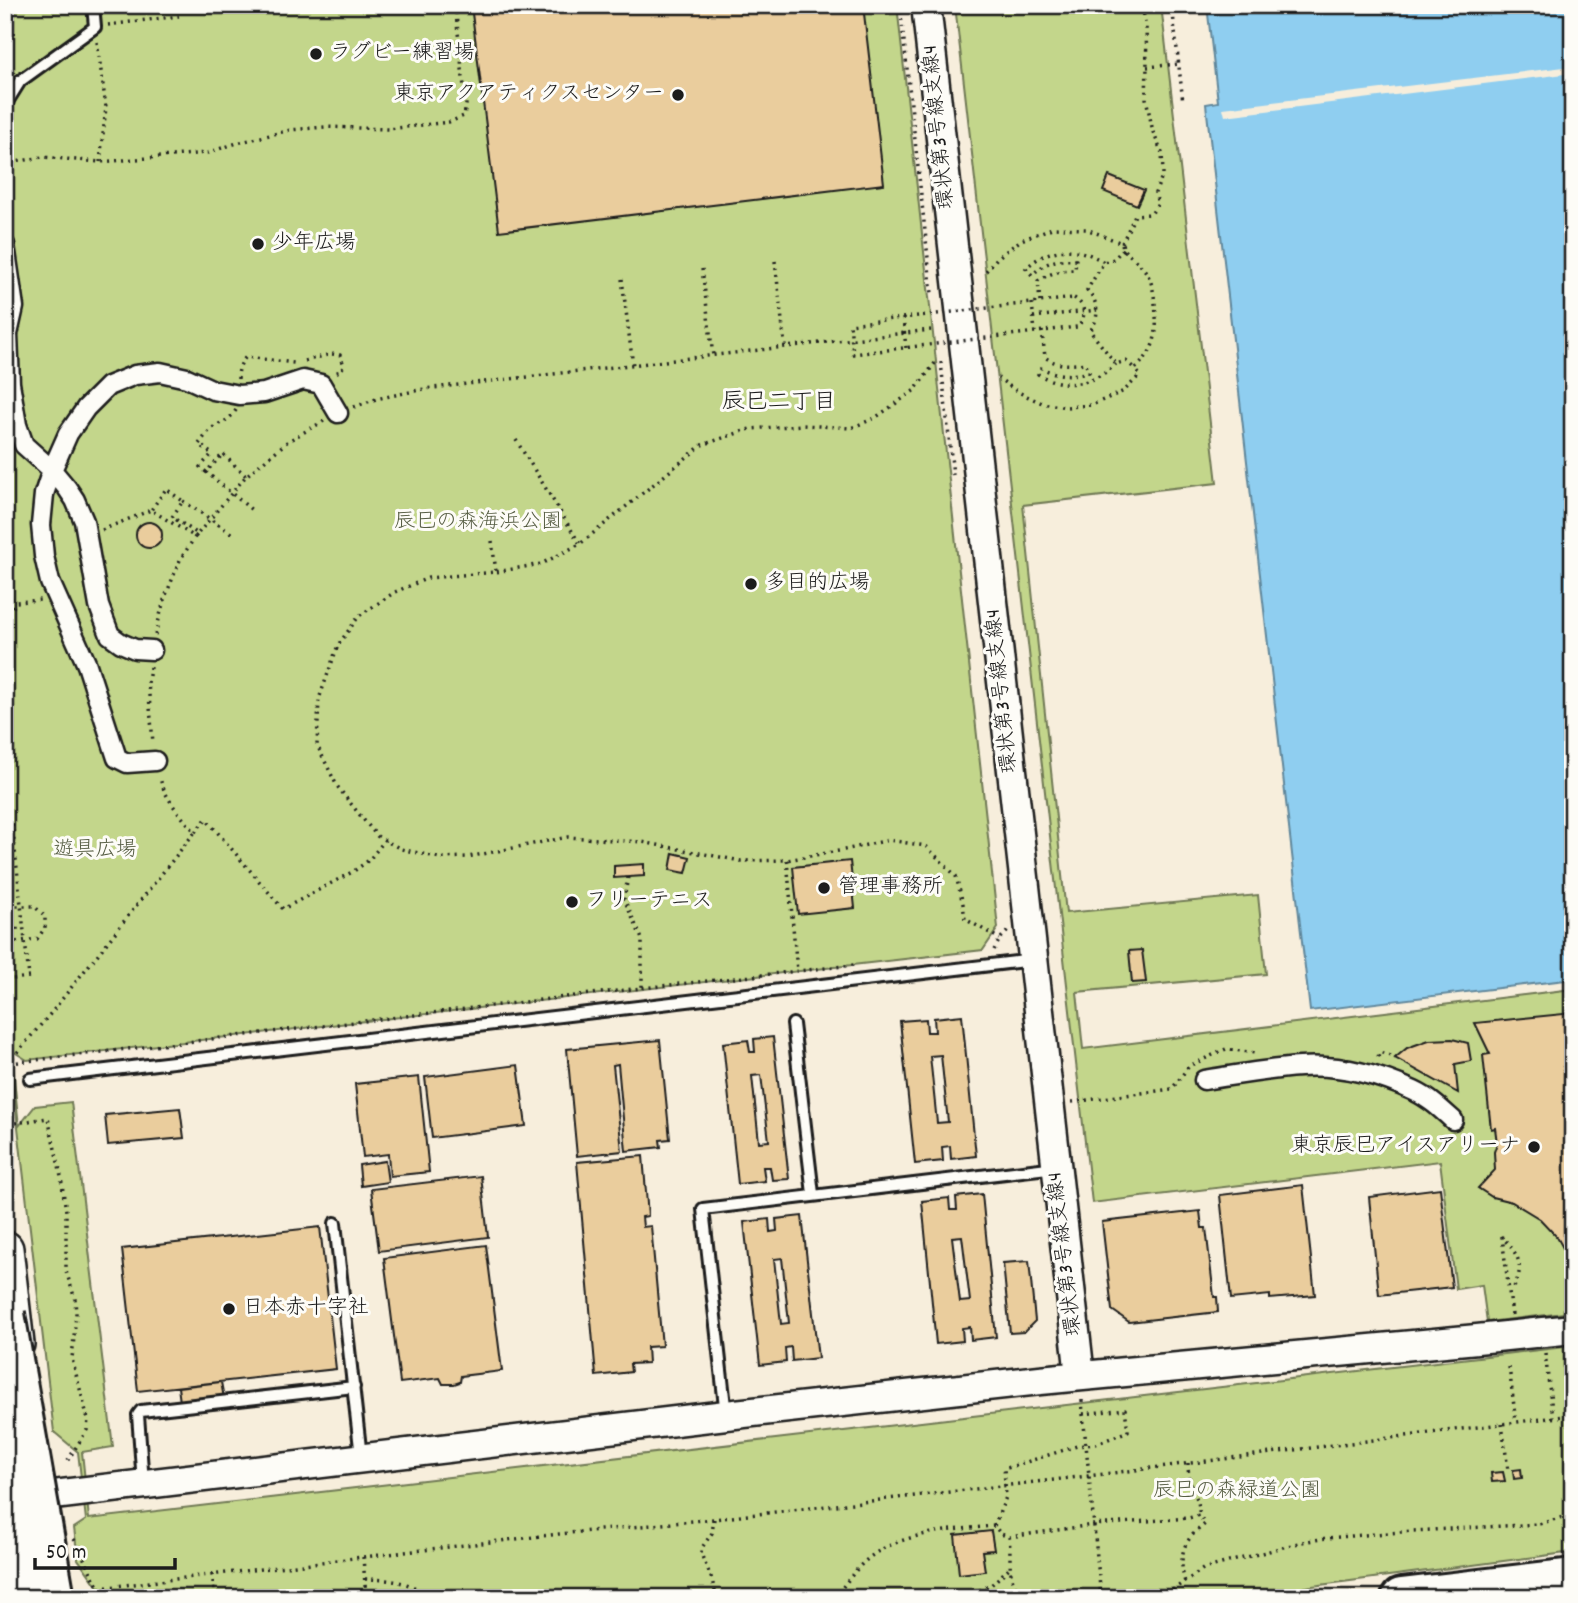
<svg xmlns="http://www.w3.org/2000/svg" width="1578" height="1603" font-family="Dekko,'Klee One',sans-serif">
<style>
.green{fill:#c3d68b;stroke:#707954;stroke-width:2}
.water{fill:#8fcef0;stroke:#61879b;stroke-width:2}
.pier{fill:#f7eedc}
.building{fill:#eacd9d;stroke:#1c1c1c;stroke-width:2;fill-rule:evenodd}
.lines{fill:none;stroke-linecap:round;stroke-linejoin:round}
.service-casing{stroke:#1c1c1c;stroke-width:16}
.pedestrian-casing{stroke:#1c1c1c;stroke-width:23}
.tertiary-casing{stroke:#1c1c1c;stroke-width:33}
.primary-casing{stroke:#1c1c1c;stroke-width:40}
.trunk-casing{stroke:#1c1c1c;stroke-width:44}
.path{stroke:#1c1c1c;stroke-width:3.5;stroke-dasharray:2 5;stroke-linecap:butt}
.service{stroke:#fdfcf7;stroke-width:10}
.pedestrian{stroke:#fdfcf7;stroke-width:18}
.tertiary{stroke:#fdfcf7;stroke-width:28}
.primary{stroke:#fdfcf7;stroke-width:35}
.trunk{stroke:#fdfcf7;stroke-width:38}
.motorway-bridge-casing{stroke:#1c1c1c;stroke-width:44;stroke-linecap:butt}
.path-bridge{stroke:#1c1c1c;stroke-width:3.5;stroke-dasharray:2 5;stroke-linecap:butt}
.motorway-bridge{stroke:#fdfcf7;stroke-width:38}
.poi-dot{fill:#1c1c1c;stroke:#fdfcf7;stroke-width:2.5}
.labels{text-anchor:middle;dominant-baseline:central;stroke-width:6;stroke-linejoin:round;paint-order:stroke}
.poi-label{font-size:21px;fill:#1c1c1c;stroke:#fdfcf7;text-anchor:start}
.street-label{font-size:21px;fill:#1c1c1c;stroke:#fdfcf7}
.park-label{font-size:21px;fill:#565d43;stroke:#fdfcf7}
.neighbourhood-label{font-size:23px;fill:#1c1c1c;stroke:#fdfcf7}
</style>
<rect width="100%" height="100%" fill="#f7eedc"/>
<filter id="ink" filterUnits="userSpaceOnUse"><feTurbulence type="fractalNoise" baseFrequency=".0143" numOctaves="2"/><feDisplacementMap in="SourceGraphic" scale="14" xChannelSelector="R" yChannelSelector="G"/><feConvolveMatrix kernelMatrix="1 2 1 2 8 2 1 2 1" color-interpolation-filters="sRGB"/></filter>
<g filter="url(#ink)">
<path class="green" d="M5 5H897L998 928 983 950 27 1060 11 1050 19 1126 35 1106 71 1102 113 1447 82 1452 89 1519 1573 1346V1552L1312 1586 1247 1598H106L78 1559 74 1528 86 1520 78 1452 54 1432 5 1017Z
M955 5H1161L1217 483 1023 505 1066 913 1258 895 1266 974 1077 992 1083 1049 1573 989V1312L1487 1322 1482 1285 1456 1289 1440 1161 1092 1203Z"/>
<path class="water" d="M1207 5H1573V979L1310 1011 1206 104 1218 102Z"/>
<path class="pier" d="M1573 66V73L1225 116 1223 108Z"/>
<path class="building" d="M471 5H863L884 184 499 231Z
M1109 176 1144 190 1137 205 1103 191Z
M136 535a13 13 0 1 1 26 0a13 13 0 1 1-26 0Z
M673 853 690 857 686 873 670 870Z
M850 861 855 908 798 914 793 867Z
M644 864V876L614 878V866Z
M1142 950 1146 982 1132 983 1129 951Z
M1573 1013V1273L1570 1267 1568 1257 1557 1237 1540 1219 1512 1202 1492 1197 1478 1188 1495 1170 1494 1152 1497 1143 1495 1128 1491 1129 1483 1055 1490 1054 1475 1023Z
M962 1015 976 1156 951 1159 950 1146 942 1147 943 1161 915 1164 900 1021 926 1019 927 1032H935L934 1018ZM941 1055 948 1122 937 1123 930 1056Z
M773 1037 789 1179 772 1180 770 1167H763L765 1181 738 1184 723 1043 748 1040 750 1052H755L754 1039ZM761 1075 769 1141 759 1142 752 1076Z
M1452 1039 1468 1043 1471 1061 1455 1064 1458 1093 1395 1058 1407 1048 1429 1040Z
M660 1040 670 1139 660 1140 661 1147 626 1151 618 1064 613 1065 622 1151 577 1156 567 1049Z
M518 1065 526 1126 432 1138 425 1077Z
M419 1077 429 1172 390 1176 388 1154 363 1157 355 1084Z
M180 1108 184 1138 108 1145 105 1115Z
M643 1156 648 1216 642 1217 643 1227 651 1226 662 1346 647 1347 648 1363 630 1364 631 1372 596 1376 577 1162Z
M385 1161 388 1182 361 1186 359 1165Z
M481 1176 488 1237 379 1251 371 1189Z
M1303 1185 1315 1295 1270 1299V1295L1231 1299 1220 1195Z
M1440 1188 1452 1287 1379 1295 1369 1197Z
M982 1194 996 1337 971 1340 970 1327 962 1328 963 1341 936 1344 922 1201 949 1198 950 1210H957L956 1197ZM962 1236 970 1301 960 1302 952 1237Z
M1200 1211 1202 1228H1206L1214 1297H1217L1218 1312 1129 1322 1112 1310 1102 1222Z
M802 1216 818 1358 792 1361 791 1347 785 1348 786 1362 760 1365 744 1222 769 1219 770 1232 777 1231 776 1219ZM782 1258 789 1323 781 1324 774 1259Z
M320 1227 336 1369 138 1391 122 1249Z
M486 1245 502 1371 461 1376 460 1382 454 1384H443L440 1378 400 1383 384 1258Z
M1029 1261 1035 1321 1024 1332 1010 1333 1003 1263Z
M221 1382 224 1398 180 1402 178 1387Z
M1521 1469 1522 1478 1514 1479 1513 1470Z
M1503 1472 1505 1481 1492 1482 1491 1473Z
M991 1531 994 1550 982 1551 985 1571 959 1574 955 1535Z"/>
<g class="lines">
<defs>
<path id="service" d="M5 105 20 81 95 27 93 5
M793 1024 813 1194
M30 1079 1033 960
M335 1223 361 1457
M726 1415 703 1209 1056 1167
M143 1483 138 1415 141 1411 354 1387"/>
<path id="pedestrian" d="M5 245 14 307 8 334 10 383 17 425 24 445 52 470 67 488 75 500 84 521 99 606 110 635 121 643 135 649 152 650
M155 761 127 763 117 758 87 665 50 582 44 556 41 525 44 494 52 470 68 434 86 408 108 386 135 375 160 372 187 378 213 390 239 395 264 393 303 380 321 384 338 413
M1204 1080C1236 1075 1268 1069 1300 1067 1339 1064 1379 1075 1414 1091 1429 1098 1441 1109 1453 1120"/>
<path id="tertiary" d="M926 5 1080 1376
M20 1499 726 1415 1040 1380 1477 1339 1573 1329"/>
<path id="primary" d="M5 1249 16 1344"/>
<path id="trunk" d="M1401 1598 1573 1578"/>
</defs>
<use href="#service" class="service-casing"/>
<use href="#pedestrian" class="pedestrian-casing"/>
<use href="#tertiary" class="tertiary-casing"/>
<use href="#primary" class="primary-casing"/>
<use href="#trunk" class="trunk-casing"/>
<path class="path" d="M900 5 932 294
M1172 5 1183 102
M108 25 179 16
M97 42 106 107 100 162
M1147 67 1179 64
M5 164 42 157 100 162 207 153 237 143 290 130 325 127 389 129 449 122 464 116 466 105 455 5
M1122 243 1135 215 1151 214 1158 204 1155 193 1163 174 1162 153 1153 132 1146 98 1147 67 1146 27 1142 5
M1123 249 1114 259 1104 262 1087 290C1099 302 1100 318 1090 331L1116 364 1126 361 1135 369
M775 261 785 346
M702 269 713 356
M986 271 997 258 1021 240 1052 228 1086 229 1122 243 1123 249C1130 256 1140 263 1146 272 1152 281 1154 293 1155 304 1158 332 1157 349 1135 369L1140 375 1124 391 1092 405 1066 407 1042 403 1018 392 998 378
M622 279 633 366
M1040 302 1038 281C1050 273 1060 270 1075 270L1076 260C1055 259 1047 261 1032 275L1026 268C1050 246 1076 245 1104 262
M1032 303 1035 332
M1033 317 1097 310
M1042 331 1045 357C1056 366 1071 365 1085 363L1089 372C1071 376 1058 376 1041 368L1038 374C1065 390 1093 385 1116 364
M305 361 331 354 340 355 344 365 341 371 333 373
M941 362 953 475
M935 363 915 390 875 418 851 428 803 425 750 429 702 445 580 544 541 564 496 572 428 578 395 592 359 616 338 645 319 699 317 745 337 786 363 819 377 836 401 849 440 858 468 857 568 837 642 842 741 861 787 860 844 850 889 840 926 846 956 876 963 904 965 919 1000 939
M238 379C238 370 240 363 246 357L294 363
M354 407 376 399 424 389 931 330
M236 410C227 424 221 421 211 429 207 433 203 439 199 444L212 454 200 467 206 472 223 454 246 476
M516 440 580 544
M206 472 253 511
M183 501 234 535
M102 530 151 510 195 537 198 534 172 517 183 501 166 489 151 510
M492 541 496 572
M5 594 16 602
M5 619 16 602 41 600
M155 635 164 600 180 560 195 537 246 476 288 441 324 421
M150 667 148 683 153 743
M5 812 12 823 29 977 5 980
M195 832 206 819 283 909 354 871 369 860 385 840
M787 860 797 971
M628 877 624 899 642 939V988
M5 928 17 926V932L5 933
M994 950 1000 939 1008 931
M1378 1057 1380 1052 1395 1058
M8 1063 51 1013 195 832C181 816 165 799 160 778
M10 1063 642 988 854 965
M1072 1102 1172 1089 1189 1066 1226 1049 1255 1053
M15 1123 48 1118 60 1171 66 1211V1271L75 1299 76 1314 72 1359 88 1419 87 1430 68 1460
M1512 1315 1502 1237C1518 1254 1525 1265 1514 1287
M1545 1353 1553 1418
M1509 1367 1516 1422
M1083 1414 1101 1598
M1502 1424 1508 1470
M1188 1463C1188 1471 1189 1479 1192 1487 1196 1497 1200 1503 1199 1515
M714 1519 712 1533 701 1549V1554L711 1577 717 1598
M1009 1537 1093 1525 1189 1518 1199 1515 1205 1524C1199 1529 1192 1534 1188 1541 1180 1552 1181 1570 1185 1582
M74 1539 99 1588 106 1598
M363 1557 366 1598
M212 1574 215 1598
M365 1579C396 1580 407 1581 434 1598
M99 1588 559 1534 714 1519 1088 1476 1573 1415
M834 1598C844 1586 852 1574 863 1563 896 1532 951 1530 994 1526
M924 1598 973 1593 991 1585 1009 1568
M1024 1598C1005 1578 1012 1561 1009 1537L1001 1534 994 1526 1006 1497 1004 1469 1077 1446 1096 1444 1128 1431 1125 1409 1083 1414 1082 1400
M1161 1598 1203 1569 1302 1542 1327 1538 1413 1531 1539 1524 1573 1514"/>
<use href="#service" class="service"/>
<use href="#pedestrian" class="pedestrian"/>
<use href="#tertiary" class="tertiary"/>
<use href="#primary" class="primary"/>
<use href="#trunk" class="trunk"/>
<defs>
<path id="motorway-bridge" d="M5 1314 55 1598
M5 1485 23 1598"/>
</defs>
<use href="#motorway-bridge" class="motorway-bridge-casing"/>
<path class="path-bridge" d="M1074 298C1086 305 1087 317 1077 327L853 354 850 324Z
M903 318 906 348
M5 899 14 906H34L45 916V928L37 939 5 943"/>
<use href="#motorway-bridge" class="motorway-bridge"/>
</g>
</g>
<g class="poi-dot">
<circle cx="316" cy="54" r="7"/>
<circle cx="678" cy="95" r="7"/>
<circle cx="258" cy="244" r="7"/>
<circle cx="751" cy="584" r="7"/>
<circle cx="824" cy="888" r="7"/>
<circle cx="572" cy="902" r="7"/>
<circle cx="1534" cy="1147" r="7"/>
<circle cx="229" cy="1309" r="7"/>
</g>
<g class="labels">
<g class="poi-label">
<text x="330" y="54">ラグビー練習場</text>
<text x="664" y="95" text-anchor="end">東京アクアティクスセンター</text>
<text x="272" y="244">少年広場</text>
<text x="765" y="584">多目的広場</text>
<text x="838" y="888">管理事務所</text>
<text x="586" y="902">フリーテニス</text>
<text x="1520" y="1147" text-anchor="end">東京辰巳アイスアリーナ</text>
<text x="243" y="1309">日本赤十字社</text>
</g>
<g class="street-label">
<text transform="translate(940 127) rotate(-96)">環状第3号線支線4</text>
<text transform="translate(1003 691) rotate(-96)">環状第3号線支線4</text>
<text transform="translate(1066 1254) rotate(-97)">環状第3号線支線4</text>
</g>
<g class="park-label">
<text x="478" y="523">辰巳の森海浜公園</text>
<text x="95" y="851">遊具広場</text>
<text x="1237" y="1492">辰巳の森緑道公園</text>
</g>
<g class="neighbourhood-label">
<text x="779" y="403">辰巳二丁目</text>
</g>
</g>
<rect width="1578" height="1603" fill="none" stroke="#fdfcf7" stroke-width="28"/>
<rect x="14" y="14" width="1550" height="1575" fill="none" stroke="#1c1c1c" stroke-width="2.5" filter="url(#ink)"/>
<path d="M35 1558v10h140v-10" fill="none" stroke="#1c1c1c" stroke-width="3.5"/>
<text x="46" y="1558" font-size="21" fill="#1c1c1c" stroke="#fdfcf7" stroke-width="5" paint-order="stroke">50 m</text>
</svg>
